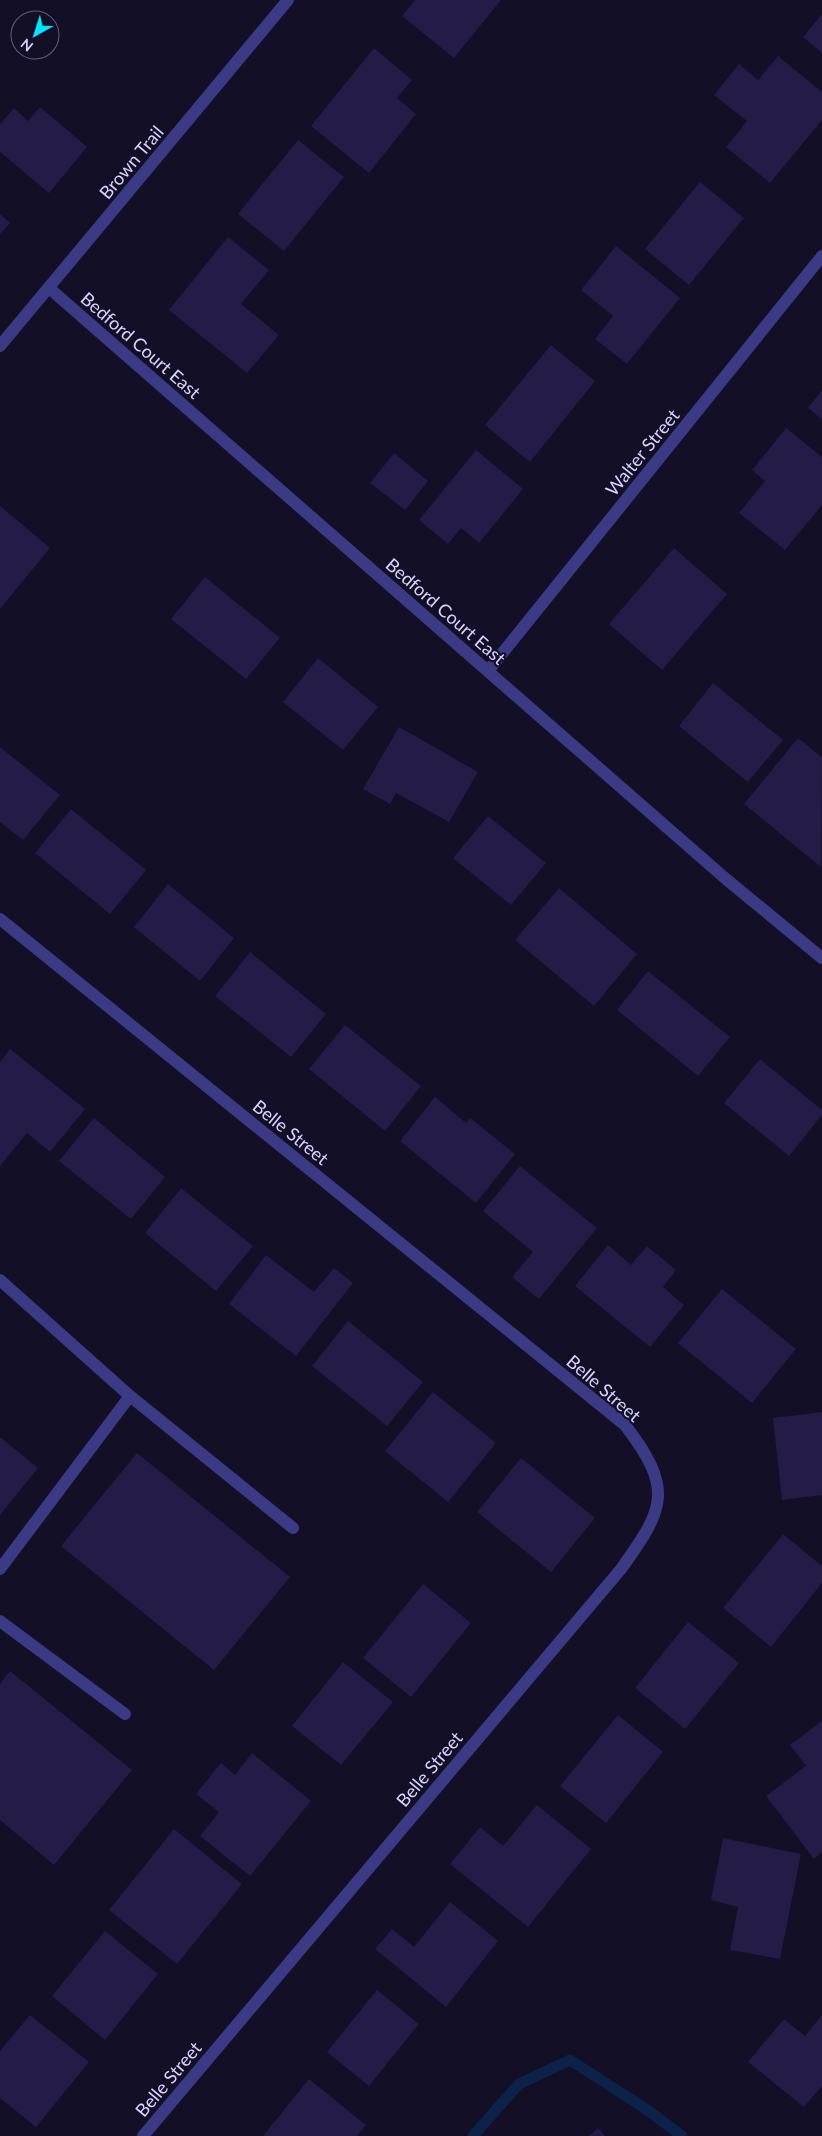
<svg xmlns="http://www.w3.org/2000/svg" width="822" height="2136" font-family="Lato,sans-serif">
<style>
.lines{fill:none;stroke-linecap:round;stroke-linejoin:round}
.stream{stroke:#0c2248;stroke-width:11}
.building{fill:#241b47}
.service{stroke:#3d3a85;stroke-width:12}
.minor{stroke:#3d3a85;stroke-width:12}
.tertiary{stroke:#3d3a85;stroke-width:12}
.labels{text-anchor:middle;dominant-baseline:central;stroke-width:4.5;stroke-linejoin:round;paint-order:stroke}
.street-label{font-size:18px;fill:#d9d4ff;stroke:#130f26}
</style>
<rect width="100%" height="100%" fill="#130f26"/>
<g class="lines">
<path class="stream" d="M473 2136 519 2084 570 2060 646 2109 682 2136"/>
</g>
<path class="building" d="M415 0H501L454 58 402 16Z
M822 14V53L803 37Z
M374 48 412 80 397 98 416 114 369 173 311 126Z
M778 56 822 92V120L770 183 726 147 747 121 714 95 739 64 758 80Z
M40 107 87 147 49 193 0 152V124L14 108 28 121Z
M298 140 344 177 284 251 238 214Z
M700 182 744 218 689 285 645 249Z
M0 214 10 223 0 234Z
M228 237 269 270 241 304 279 335 247 373 169 310Z
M616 246 680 298 627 364 595 339 613 316 581 290Z
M551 345 595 381 530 462 485 425Z
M822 390V419L808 408Z
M786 428 822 457V505L785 550 739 513 765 481 752 470Z
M476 450 523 489 479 543 461 528 448 544 419 520Z
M394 453 428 481 405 510 370 483Z
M0 506 50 548 0 609Z
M674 548 727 594 662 670 609 624Z
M205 577 280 638 246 679 171 619Z
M318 658 378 707 343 750 283 702Z
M713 683 783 740 748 782 679 726Z
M399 727 478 772 449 822 396 793 390 804 363 789Z
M798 738 822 757 821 867 744 804Z
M0 747 60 795 23 840 0 822Z
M71 809 146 870 110 914 35 853Z
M488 816 546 863 511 905 453 858Z
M168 884 234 938 200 981 134 927Z
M559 888 637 954 594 1006 515 940Z
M250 952 326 1014 291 1057 215 996Z
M648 971 730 1037 698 1076 617 1010Z
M345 1025 421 1086 385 1131 309 1069Z
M10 1049 85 1109 50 1152 27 1133 0 1166V1062Z
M760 1059 822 1110V1115L789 1156 724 1103Z
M435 1097 466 1123 470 1118 515 1154 476 1203 400 1141Z
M94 1118 165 1177 131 1219 59 1161Z
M520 1166 597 1228 539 1299 512 1277 533 1252 483 1211Z
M181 1188 253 1246 216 1291 145 1233Z
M608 1245 631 1265 647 1246 676 1270 663 1287 684 1305 650 1347 575 1286Z
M266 1255 314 1292 334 1268 353 1283 296 1356 229 1304Z
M722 1289 796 1349 752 1403 678 1343Z
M348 1321 423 1382 387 1426 312 1366Z
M433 1392 496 1443 448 1502 385 1451Z
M822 1412V1495L782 1500 773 1418Z
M0 1437 38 1468 0 1515Z
M137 1453 290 1577 214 1670 61 1546Z
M521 1458 595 1518 551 1572 477 1512Z
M783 1534 822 1566V1583L771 1647 723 1608Z
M423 1584 471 1623 411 1697 363 1658Z
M688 1622 739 1663 685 1729 635 1688Z
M343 1662 393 1702 341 1765 292 1726Z
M10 1671 132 1770 54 1865 0 1820V1684Z
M618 1715 663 1752 606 1823 560 1786Z
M822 1721V1852L814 1859 766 1796 806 1766 790 1745Z
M252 1753 311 1801 250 1876 200 1836 219 1812 196 1794 221 1763 235 1775Z
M537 1805 591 1849 528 1927 450 1864 480 1827 503 1846Z
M174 1829 242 1884 177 1964 109 1910Z
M723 1838 801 1854 780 1959 730 1950 738 1907 711 1900Z
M450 1902 498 1941 446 2007 375 1949 392 1929 414 1947Z
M105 1931 158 1974 105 2040 52 1996Z
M377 1990 419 2024 369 2086 327 2052Z
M30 2015 89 2062 36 2127 0 2098V2051Z
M822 2015V2086L804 2107 748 2062 784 2019 805 2036Z
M309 2079 366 2125 357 2136H263Z
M598 2128 605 2136H589Z"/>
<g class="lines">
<path class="service" d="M0 1280 130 1396 293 1528
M0 1569 130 1396
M0 1621 125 1714"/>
<path class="minor" d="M49 288 726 879 822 958
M488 671 822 256
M0 919 625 1425C674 1489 665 1508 621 1569L143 2136"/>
<path class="tertiary" d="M0 346 288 0"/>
</g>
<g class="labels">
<g class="street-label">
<text transform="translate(131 162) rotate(-50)">Brown Trail</text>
<text transform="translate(141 345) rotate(41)">Bedford Court East</text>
<text transform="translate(642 452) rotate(-51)">Walter Street</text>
<text transform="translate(446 611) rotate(41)">Bedford Court East</text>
<text transform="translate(291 1132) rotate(39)">Belle Street</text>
<text transform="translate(604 1388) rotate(41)">Belle Street</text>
<text transform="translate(429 1769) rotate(-50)">Belle Street</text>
<text transform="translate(168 2079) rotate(-50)">Belle Street</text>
</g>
</g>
<g transform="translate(35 35) rotate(219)"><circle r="24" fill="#130f26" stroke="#625e7d"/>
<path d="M0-4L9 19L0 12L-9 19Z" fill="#00e5ff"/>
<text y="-8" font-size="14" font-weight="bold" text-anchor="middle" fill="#d9d4ff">N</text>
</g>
</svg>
